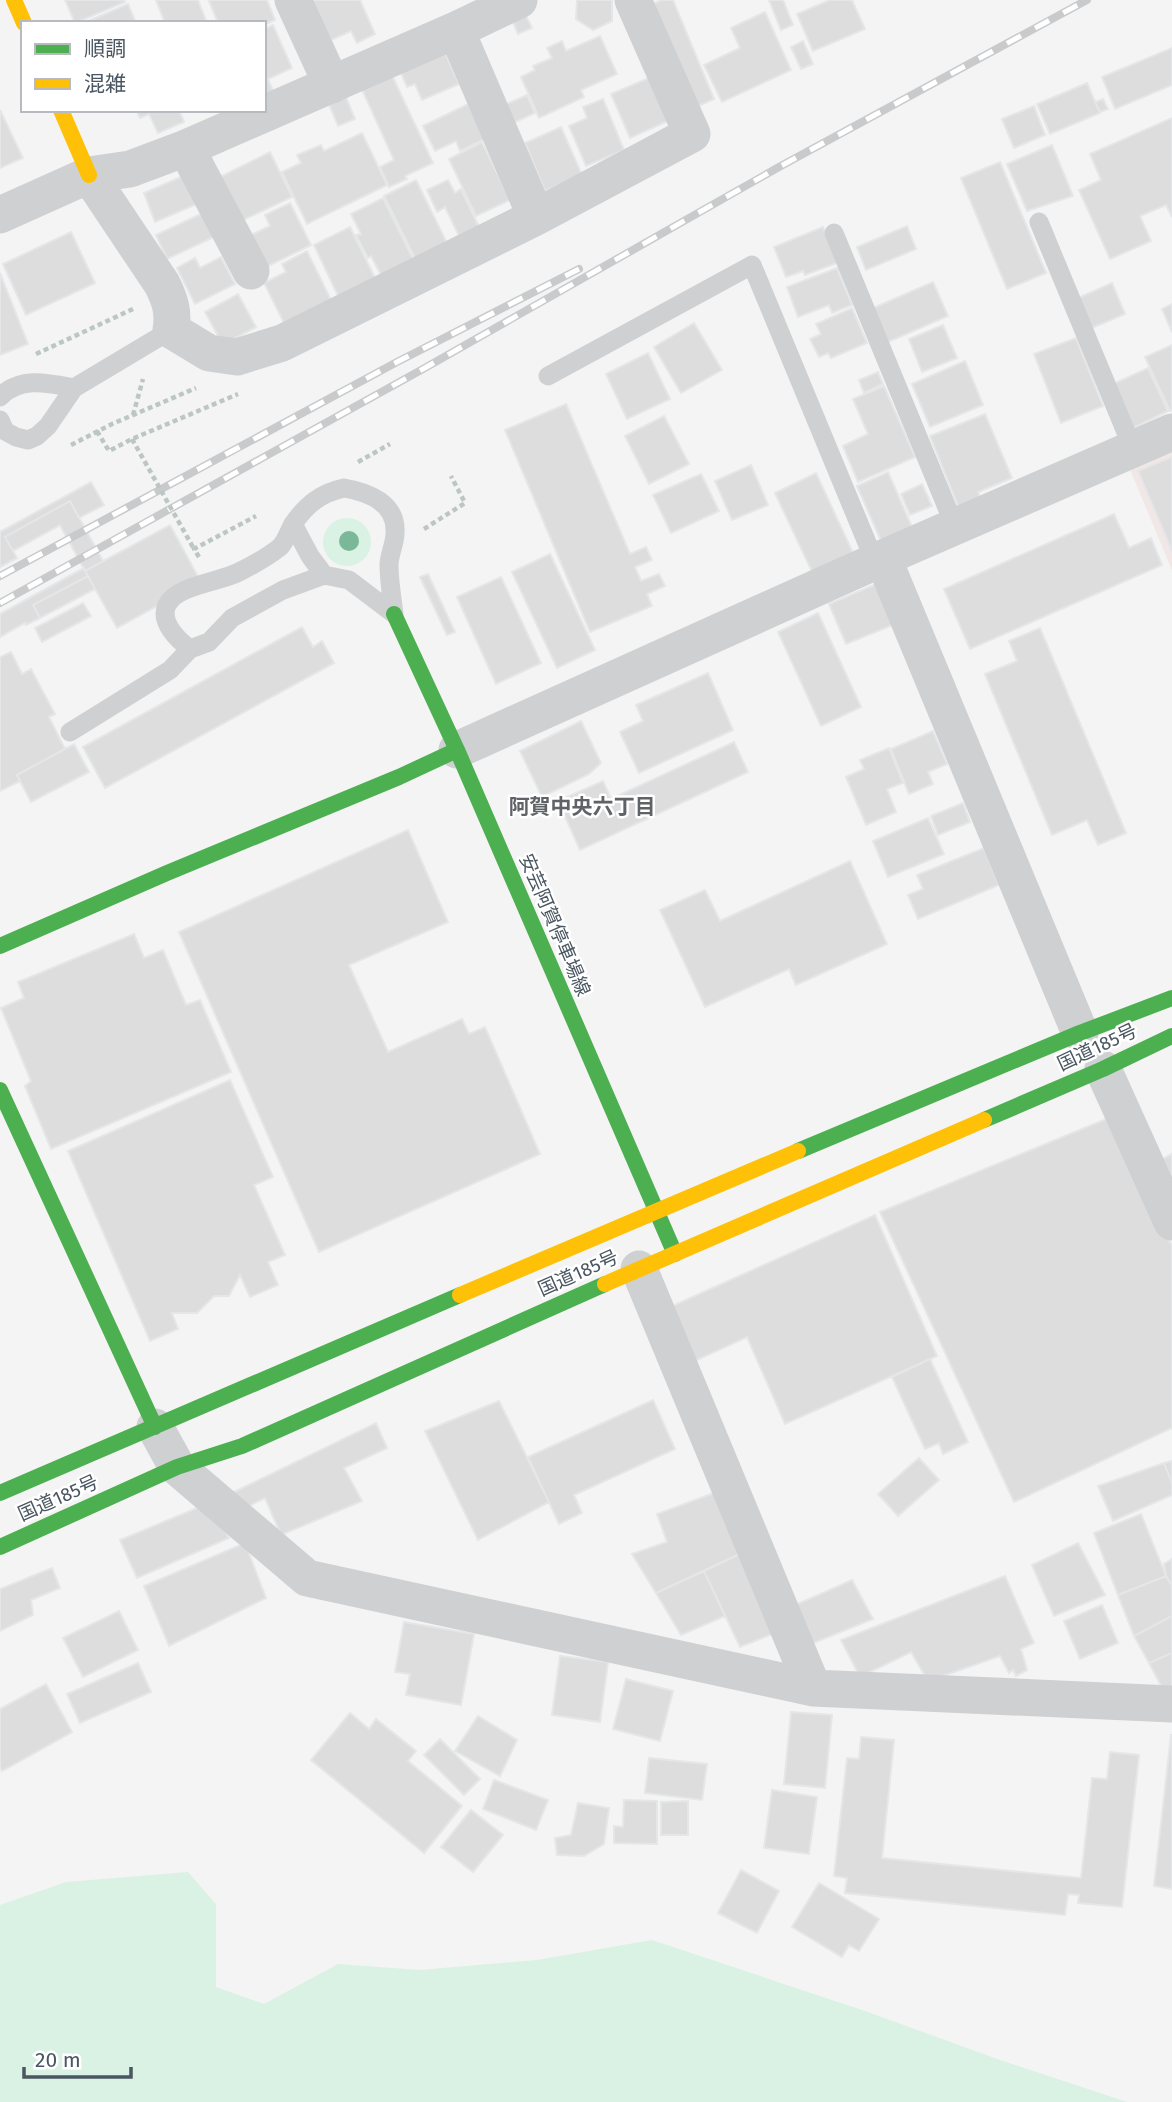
<svg xmlns="http://www.w3.org/2000/svg" width="1172" height="2102" font-family="'Fira Sans','Noto Sans JP',sans-serif">
<style>
.medical{fill:#f1e7e6}
.green{fill:#d9f2e3}
.building{fill:#ddddde;stroke:#e5e6e7;stroke-width:2}
.lines{fill:none;stroke-linecap:round;stroke-linejoin:round}
.path{stroke:#bcc7c4;stroke-width:4.5;stroke-dasharray:5 3.5;stroke-linecap:butt}
.lane{stroke:#ced0d2;stroke-width:19}
.street{stroke:#ced0d2;stroke-width:37}
.fast{stroke:#4caf50;stroke-width:16}
.slow{stroke:#ffc107;stroke-width:16}
.rail-casing{stroke:#c9cacc;stroke-width:8}
.rail{stroke:#fff;stroke-width:5;stroke-dasharray:16;stroke-linecap:butt}
.path-bridge{stroke:#bcc7c4;stroke-width:4.5;stroke-dasharray:5 3.5;stroke-linecap:butt}
.tree{fill:#7ab899}
.labels{text-anchor:middle;dominant-baseline:central;stroke-width:5;stroke-linejoin:round;paint-order:stroke}
.street-label{font-size:19px;fill:#4a5661;stroke:#fff}
.neighbourhood-label{font-size:21px;font-weight:bold;fill:#5f6368;stroke:#fff}
</style>
<rect width="100%" height="100%" fill="#f4f4f4"/>
<path class="medical" d="M1172 447V570L1129 467Z"/>
<path class="green" d="M323 542a24 24 0 1 1 48 0a24 24 0 1 1-48 0Z
M188 1872 216 1904V1987L264 2004 338 1964 419 1970 537 1960 652 1940 865 2011 1000 2060 1127 2102H0V1905L66 1882Z"/>
<path class="building" d="M65 0H124L125 2 75 23Z
M156 0H198L207 23H165Z
M212 0H267L275 20 264 25V23H218L209 1Z
M308 0H360L375 34 357 43 351 31 327 42Z
M577 0H612V21L593 30 576 19Z
M662 0H673L714 99 690 110 646 7Z
M769 0H783L793 25 781 30Z
M830 0H852L865 29 813 51 797 14Z
M128 4 136 23H84Z
M765 12 791 70 722 102 704 65 740 48 731 28Z
M525 14 532 28 518 34 512 20Z
M273 25 292 68 268 79 273 91 264 95V29Z
M600 36 617 74 581 90 584 97 539 118 521 77 535 70 533 66 552 58 547 48 562 41 566 51Z
M803 41 813 64 801 69 791 47Z
M443 48 459 84 422 100 415 84 407 87 399 68Z
M1172 48V85L1115 109 1102 77Z
M390 71 433 163 405 176 407 179 389 187 380 167 394 160 360 85Z
M651 77 668 121 630 138 611 94Z
M1087 83 1100 113 1050 134 1037 104Z
M343 90 355 119 338 126 326 97Z
M527 95 535 113 511 124 502 106Z
M603 99 624 150 586 166 569 126 587 118 583 107Z
M1103 99 1108 109 1100 112 1095 102Z
M468 104 485 139 460 151 456 141 435 151 423 126Z
M1034 106 1045 135 1014 148 1002 119Z
M0 110 23 158 0 168Z
M136 110H179L184 122 158 133 149 114 140 118Z
M1172 118V217L1166 205 1140 216 1151 241 1110 259 1079 190 1101 180 1090 154Z
M561 127 582 175 545 191 525 143Z
M362 133 387 185 307 224 282 172 301 163 297 155 321 145 324 151Z
M482 142 510 200 476 216 449 159Z
M1052 145 1073 196 1027 211 1007 164Z
M270 152 292 197 239 222 218 178Z
M1000 162 1046 273 1007 289 961 178Z
M185 175 197 204 155 222 144 193Z
M416 180 447 243 415 258 384 196Z
M448 180 455 193 461 189 479 227 459 236 445 207 437 212 427 190Z
M383 198 413 259 381 275 371 256 368 258 356 235 361 234 351 214Z
M290 203 311 245 260 270 245 238 270 226 265 215Z
M205 212 216 236 167 259 156 235Z
M907 226 916 249 866 270 857 247Z
M350 227 375 278 338 296 314 245Z
M823 227 837 263 805 275 803 271 786 277 774 247Z
M71 232 95 283 26 315 3 264Z
M307 251 331 300 284 323 264 283 286 272 282 264Z
M221 257 235 284 195 304 177 268 195 258 200 268Z
M837 268 852 305 832 313 829 305 798 317 787 287Z
M0 273 28 344 0 355Z
M933 282 948 316 888 342 873 308Z
M1112 283 1125 314 1092 328 1078 298Z
M238 294 256 327 223 345 205 312Z
M1172 304V332L1162 309Z
M852 308 867 343 831 358 828 353 819 357 810 339 821 334 816 324Z
M694 323 722 370 681 393 654 347Z
M943 325 957 358 922 372 909 339Z
M1076 338 1103 406 1061 423 1034 354Z
M1172 345V410L1170 411 1145 357Z
M648 353 670 399 627 419 606 374Z
M965 361 983 405 930 427 912 384Z
M1148 368 1168 411 1131 429 1111 385Z
M878 372 883 384 864 393 859 380Z
M884 386 915 457 858 482 843 446 868 434 853 399Z
M566 404 630 554 646 547 652 560 635 567 641 581 659 574 665 586 647 594 652 606 590 632 505 430Z
M985 414 1012 478 978 492 982 502 960 511 930 436Z
M664 416 689 464 649 484 625 436Z
M1172 457V551L1138 471Z
M751 465 768 505 732 520 715 481Z
M888 472 912 527 881 541 857 486Z
M816 473 854 555 813 574 775 493Z
M701 474 719 511 671 533 653 495Z
M91 482 104 505 79 518 70 501 5 537 17 558 0 567V532Z
M922 484 932 506 910 515 901 494Z
M70 501 103 561 85 571 60 525 13 551 5 537Z
M1114 514 1129 548 1151 538 1162 565 970 649 944 589Z
M170 525 201 582 117 628 85 571Z
M550 554 595 650 557 668 512 572Z
M84 568 88 576 33 605 40 618 26 625 25 623 0 637V614Z
M428 574 455 632 447 635 420 577Z
M88 576 95 589 40 618 33 605Z
M501 577 541 663 496 684 457 597Z
M876 584 893 625 846 644 829 604Z
M83 603 91 616 42 642 35 628Z
M818 613 861 707 821 726 778 632Z
M302 627 313 647 322 641 334 663 105 788 83 747Z
M1040 628 1126 833 1098 845 1087 820 1052 835 985 674 1017 661 1009 641Z
M11 652 22 674 31 669 55 714 49 717 65 749 17 775 20 781 0 791V657Z
M708 673 733 730 639 773 620 732 643 721 636 705Z
M581 721 601 763 589 774 542 797 520 751Z
M933 731 947 764 928 772 933 784 909 794 891 749Z
M734 742 748 772 580 850 558 801 603 781 611 799Z
M74 744 89 772 31 802 17 775Z
M889 748 903 783 887 789 896 812 866 825 846 777 864 769 860 760Z
M963 803 970 822 938 835 931 816Z
M928 818 944 854 888 877 873 841Z
M408 830 448 922 349 965 388 1052 462 1019 469 1034 485 1027 540 1154 319 1252 179 932Z
M984 848 999 885 918 919 908 895 923 889 917 875Z
M850 861 887 944 796 985 789 969 705 1007 660 910 705 890 720 921Z
M134 934 144 958 163 950 186 1005 200 1000 231 1072 51 1149 25 1086 31 1081 1 1008 24 998 18 982Z
M230 1080 273 1177 254 1185 285 1255 268 1262 278 1285 250 1297 240 1275 229 1296H214L197 1313H172L178 1329 150 1341 68 1151Z
M1111 1117 1172 1246V1428L1014 1502 880 1212Z
M1172 1154V1179L1163 1159Z
M875 1215 937 1356 785 1424 747 1337 684 1366 659 1312Z
M930 1359 968 1442 943 1454 939 1443 925 1449 892 1377Z
M653 1400 675 1449 574 1495 582 1513 559 1524 528 1457Z
M499 1401 549 1502 478 1540 425 1431Z
M376 1423 387 1448 344 1468 362 1501 281 1535 265 1498 245 1508 234 1492Z
M919 1458 939 1480 898 1516 878 1494Z
M1172 1461V1483L1164 1463Z
M1164 1463 1172 1483V1495L1113 1521 1098 1486Z
M714 1493 746 1551 656 1593 632 1554 667 1542 657 1514Z
M209 1503 229 1538 137 1578 120 1540Z
M1141 1514 1166 1576 1118 1595 1094 1533Z
M245 1543 266 1598 169 1646 144 1586Z
M1078 1543 1105 1595 1054 1616 1032 1565Z
M746 1551 775 1633 740 1647 704 1571Z
M1172 1559V1585L1166 1576 1164 1564Z
M52 1568 60 1588 31 1600 33 1615 0 1631V1589Z
M704 1571 725 1616 681 1635 656 1593Z
M1005 1576 1034 1643 1021 1649 1027 1670 1016 1676 1013 1670 1009 1673 1000 1656 928 1681 911 1652 860 1677 841 1640Z
M1166 1576 1172 1586V1616L1134 1636 1118 1595Z
M852 1580 873 1619 811 1644 793 1606Z
M1102 1605 1118 1643 1080 1659 1064 1621Z
M119 1611 138 1650 83 1677 63 1638Z
M1172 1616V1653L1149 1663 1134 1636Z
M404 1622 474 1634 461 1705 406 1695 410 1674 395 1672Z
M1172 1653V1696L1166 1695 1149 1663Z
M560 1656 608 1662 600 1722 552 1715Z
M138 1663 151 1692 80 1723 67 1694Z
M626 1679 673 1691 660 1741 613 1729Z
M46 1684 72 1732 2 1771 0 1767V1709Z
M791 1712 832 1715 825 1788 784 1784Z
M350 1713 369 1729 376 1719 416 1751 408 1761 462 1806 424 1853 311 1760Z
M478 1716 517 1740 500 1776 455 1751Z
M1171 1735H1172V1889L1154 1886Z
M861 1737 894 1740 882 1858 1081 1878 1092 1778 1107 1779 1110 1752 1139 1755 1122 1907 1078 1903 1079 1895 1068 1894 1065 1915 845 1893 847 1878 834 1876 847 1758 859 1759Z
M440 1739 480 1779 464 1795 424 1755Z
M649 1758 707 1764 702 1800 645 1793Z
M494 1780 548 1800 536 1830 483 1809Z
M772 1790 817 1797 809 1854 764 1848Z
M624 1800 657 1801V1844L614 1843V1826L623 1827Z
M688 1801V1835H661V1802Z
M578 1803 609 1808 604 1844 584 1856 557 1855 555 1838 571 1835Z
M471 1810 503 1835 473 1872 441 1847Z
M741 1870 779 1891 757 1933 718 1913Z
M819 1883 879 1919 859 1951 849 1945 842 1957 792 1927Z"/>
<g class="lines">
<path class="path" d="M36 354 133 309
M133 415 143 379
M97 431 109 451 132 439 238 394
M71 445 112 424 196 388
M358 462 390 444
M424 529 465 503 451 476
M199 557 194 549 256 516"/>
<path class="lane" d="M1039 222 1133 449
M834 233 955 527
M548 376 752 265 875 562
M0 397C20 376 48 383 74 388
M0 420 5 431 16 437 28 440 37 436 48 426 74 388 171 330
M344 488C368 492 397 503 395 533 395 544 389 555 389 565 389 581 392 598 394 614L349 580 324 575 283 590 232 618 209 642 190 649C178 640 159 622 167 605 177 585 220 582 239 572 251 566 269 556 280 547 286 541 289 531 293 524 307 504 321 493 344 488Z
M293 524 310 556 324 575
M70 732 170 670 190 649"/>
<path class="street" d="M293 0 332 85
M456 30 536 217
M186 148 251 271
M89 175 162 284C170 300 174 312 171 330L209 353 237 357 282 343 536 217 692 134 633 0
M0 215 89 175 130 169 186 148 456 30 519 0
M883 558 1080 1033
M457 750 883 558 1172 432
M1103 1069 1172 1222
M639 1269 813 1688
M155 1427 177 1467 307 1578 813 1688 1172 1704"/>
<path class="fast" d="M394 614 457 750 675 1254
M0 946 167 873 399 777 457 750
M0 1090 155 1427
M984 1120 1103 1069 1172 1036
M798 1151 1080 1033 1172 998
M0 1493 460 1295
M0 1547 177 1467 242 1446 605 1284"/>
<path class="slow" d="M14 0 24 23
M61 110 89 175
M605 1284 984 1120
M460 1295 798 1151"/>
<defs>
<path id="rail" d="M0 576 397 362 579 269
M0 603 423 369 779 167 1087 0"/>
</defs>
<use href="#rail" class="rail-casing"/>
<use href="#rail" class="rail"/>
<path class="path-bridge" d="M132 439 194 549"/>
</g>
<circle class="tree" cx="349" cy="541" r="10"/>
<g class="labels">
<g class="street-label">
<text transform="translate(555 925) rotate(67)">安芸阿賀停車場線</text>
<text transform="translate(1097 1047) rotate(-25)">国道185号</text>
<text transform="translate(578 1273) rotate(-24)">国道185号</text>
<text transform="translate(58 1498) rotate(-24)">国道185号</text>
</g>
<g class="neighbourhood-label">
<text x="582" y="807">阿賀中央六丁目</text>
</g>
</g>
<rect x="21" y="21" width="245" height="91" fill="#ffffff" stroke="#b7bbc0" stroke-width="2"/>
<rect x="35" y="44" width="35" height="10" fill="#4caf50" stroke="#b7bbc0" stroke-width="2"/>
<text x="84" y="56" font-size="21" fill="#4a5661">順調</text>
<rect x="35" y="79" width="35" height="10" fill="#ffc107" stroke="#b7bbc0" stroke-width="2"/>
<text x="84" y="91" font-size="21" fill="#4a5661">混雑</text>
<path d="M24 2067v10h107v-10" fill="none" stroke="#4a5661" stroke-width="3.5"/>
<text x="35" y="2067" font-size="21" fill="#4a5661" stroke="#ffffff" stroke-width="5" paint-order="stroke">20 m</text>
</svg>
